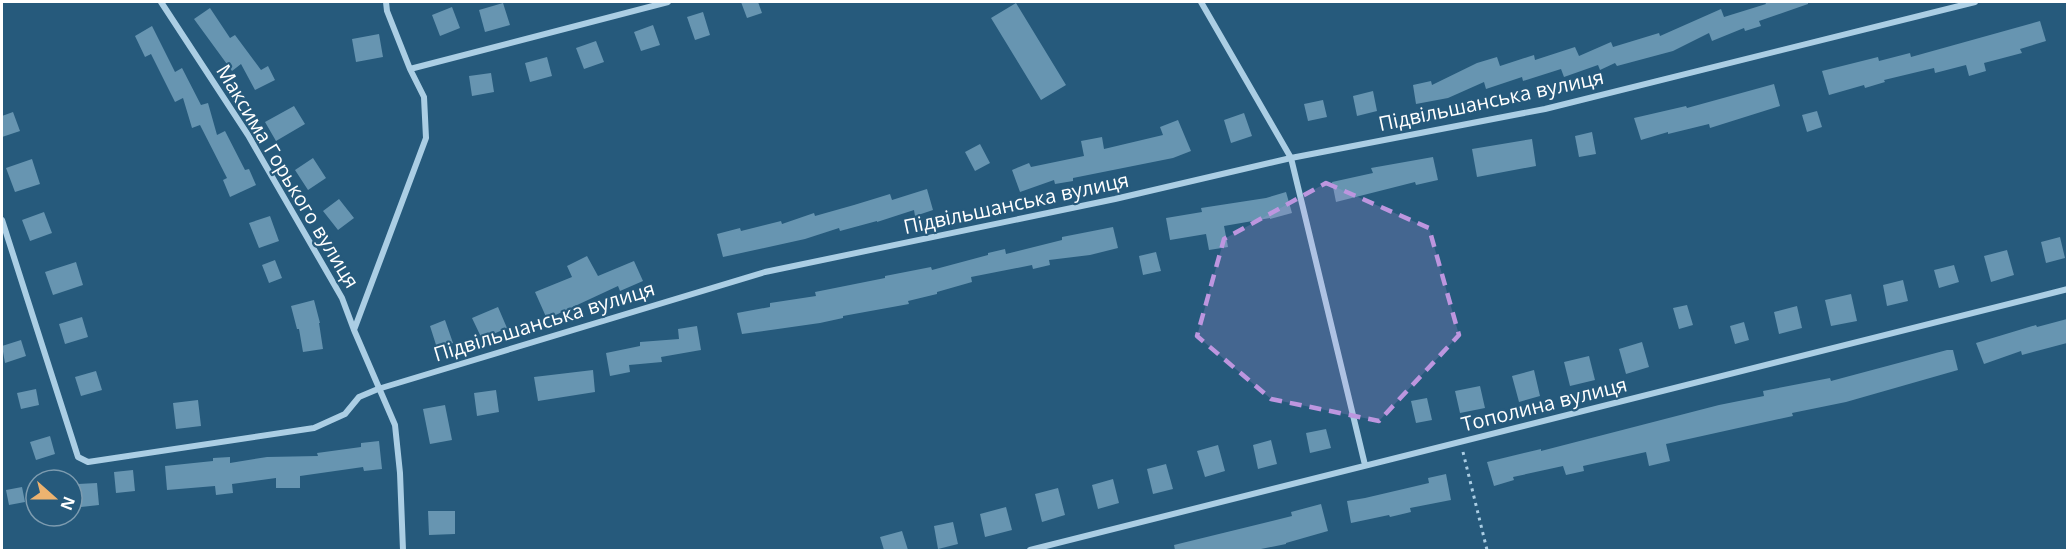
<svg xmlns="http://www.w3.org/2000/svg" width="2069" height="552" font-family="'Open Sans',sans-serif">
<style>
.building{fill:#6795b1}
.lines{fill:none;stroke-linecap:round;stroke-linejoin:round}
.path{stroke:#abcee4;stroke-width:3;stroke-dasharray:3 4.5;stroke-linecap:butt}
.minor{stroke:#abcee4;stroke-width:6}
.marked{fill:#bd96df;fill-opacity:0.2;stroke:#bd96df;stroke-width:4.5;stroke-dasharray:12 8;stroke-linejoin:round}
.labels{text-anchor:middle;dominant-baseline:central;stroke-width:4.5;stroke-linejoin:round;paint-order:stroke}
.street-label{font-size:20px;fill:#fff;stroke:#265a7c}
</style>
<rect width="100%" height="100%" fill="#265a7c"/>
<path class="building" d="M741 2H758L762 13 747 18Z
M1765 2H1808V4L1759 21 1761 26 1745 31 1744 28 1712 41 1709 33 1673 51 1617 66 1615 63 1600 70 1598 65 1564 77 1561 69 1523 81 1522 77 1486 89 1484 82 1448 98 1416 104 1413 85 1431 81 1432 85 1477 63 1497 57 1500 66 1534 55 1535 60 1575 47 1579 56 1611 42 1613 47 1659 33 1660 36 1721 9 1724 17 1766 4Z
M503 3 510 25 485 32 479 10Z
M1016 3 1066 85 1041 100 991 18Z
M452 7 460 28 440 36 432 15Z
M210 8 230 38 235 35 261 70 268 66 275 80 255 90 241 64 232 71 194 19Z
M703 12 710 35 695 40 687 17Z
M2040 21 2046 41 2020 49 2022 53 1984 63 1986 71 1969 76 1966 65 1935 73 1934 68 1884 80 1885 82 1865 88 1864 85 1829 95 1822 71 1878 57 1879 61 1910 53 1911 57Z
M653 25 660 45 641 51 634 32Z
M152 26 175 72 182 68 201 105 208 103 217 135 225 131 245 170 249 169 256 185 230 197 223 180 227 178 200 125 192 128 183 98 175 102 151 54 145 57 135 36Z
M379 34 383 57 356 62 352 39Z
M596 41 604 62 584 69 576 48Z
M547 57 552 76 530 82 525 63Z
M491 73 494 92 472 96 469 76Z
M1774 84 1780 106 1710 128 1709 124 1668 134V132L1641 140 1634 118 1686 106 1687 108Z
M1373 91 1377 111 1357 116 1353 96Z
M1323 100 1327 117 1308 121 1304 104Z
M294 106 305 124 276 141 265 122Z
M1817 111 1822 127 1807 132 1802 115Z
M13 112 20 131 2 137V116Z
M1244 113 1252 136 1231 143 1224 120Z
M1178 120 1191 151 1173 158 1073 178V181L1055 184 1054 180 1020 192 1012 170 1029 163 1031 167 1084 156 1081 141 1102 137 1104 149 1163 135 1160 127Z
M1592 132 1596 154 1579 157 1575 136Z
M1532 139 1536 166 1477 177 1472 149Z
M980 144 990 163 975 171 965 152Z
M1433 157 1438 180 1416 185 1415 182 1336 202 1332 182 1373 173 1371 168Z
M313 158 326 178 308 190 295 170Z
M32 159 40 184 15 192 6 168Z
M927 189 933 210 915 216 914 210 877 222V221L840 231 839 228 805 239 723 257 717 234 740 228 741 231 781 221 782 224 814 213 815 216 854 205 890 194 892 200Z
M1286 192 1292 213 1270 219V218L1224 226 1228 247 1209 250 1206 234 1170 240 1166 218 1202 212 1201 208 1266 198Z
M339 199 354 218 338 230 323 211Z
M44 212 52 233 30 241 22 220Z
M270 216 279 241 259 248 249 223Z
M1113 227 1118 248 1090 255 1049 260 1050 265 1033 269 1032 265 971 277 972 282 937 292V294L908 301 909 304 843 316V318L820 323 742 334 737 313 770 307V303L816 296 815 292 885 278V276L931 267 932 270 988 255V253L1005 249 1006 254 1062 240V237Z
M2060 237 2065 258 2046 263 2041 242Z
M2007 250 2014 275 1991 282 1984 256Z
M1156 252 1161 271 1143 275 1139 256Z
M587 256 598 276 634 261 643 281 620 291 618 286 547 319 535 292 572 277 567 266Z
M275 260 282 278 269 283 262 265Z
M76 262 83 285 53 295 45 272Z
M1954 265 1959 282 1939 288 1934 270Z
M1903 280 1908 301 1887 306 1883 285Z
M1851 294 1857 321 1831 326 1825 300Z
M314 300 320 323H319L323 349 303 352 299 329H297L291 306Z
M1687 305 1693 325 1679 329 1673 308Z
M1797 306 1802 328 1779 334 1774 312Z
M498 307 507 328 482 339 472 318Z
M82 317 88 337 65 344 59 324Z
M2067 319V343L2022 355 2021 351 1984 364 1976 343 2036 325 2037 327Z
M445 320 453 343 437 348 430 326Z
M1744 322 1749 340 1735 344 1730 326Z
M697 326 701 350 661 357 662 362 629 365 630 372 610 376 606 353 640 346V342L679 339 678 329Z
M21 340 26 356 5 363 2 346Z
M1642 342 1649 367 1626 374 1619 349Z
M1947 350H1953L1958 370 1846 402 1792 413 1793 416 1666 444 1670 461 1649 466 1646 452 1583 466 1584 471 1566 475 1563 466 1513 477 1514 480 1494 486 1487 462 1541 449V451L1719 405 1764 396 1763 391 1830 378 1831 381Z
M1589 356 1595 380 1570 386 1564 362Z
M593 370 595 392 538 401 534 377Z
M1534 370 1540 396 1519 402 1512 376Z
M96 371 102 390 81 396 75 377Z
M1480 386 1485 408 1460 413 1455 391Z
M36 389 39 405 21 409 17 393Z
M496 390 499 412 477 416 474 393Z
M1427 398 1432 420 1416 423 1411 401Z
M198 400 201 426 176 429 173 403Z
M445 405 452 440 430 444 423 409Z
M1326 429 1331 448 1310 453 1306 433Z
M50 436 55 454 36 460 30 442Z
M1271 440 1277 464 1258 469 1253 445Z
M379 441 382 469 364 471 363 467 300 476V488H276V478L232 484 233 493 216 495 215 486 167 490 165 466 213 461V458L230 457V463L267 457 318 456 317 453 361 447V443Z
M1218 445 1225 471 1205 477 1197 451Z
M1166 464 1173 489 1153 494 1147 469Z
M133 470 135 491 116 493 114 472Z
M1446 474 1451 500 1410 508 1411 512 1390 517 1389 515 1351 523 1347 501 1365 498 1429 483 1428 478Z
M1113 479 1119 503 1098 509 1092 485Z
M97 483 99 505 81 507 78 484Z
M22 487 25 502 9 505 6 490Z
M1058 488 1065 515 1042 522 1035 494Z
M1321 504 1328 531 1286 543V544L1256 550H1175L1174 545 1292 516 1291 512Z
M1006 507 1012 530 985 537 980 514Z
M428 511H455V534L429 535Z
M953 522 958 544 938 549 934 526Z
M902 531 908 550H884L880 537Z"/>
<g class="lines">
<path class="path" d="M1463 452 1487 550"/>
<path class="minor" d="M161 2 248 135 342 298 354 330 395 425 400 473 403 550
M1201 2 1291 158 1365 465
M410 69 668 2
M2 220 78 457 88 462 314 428 345 414 359 397 378 389 765 272 1115 199 1291 158 1545 109 1975 2
M354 330 426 138 424 97 410 69 387 11 386 2
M1030 550 2068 289"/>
</g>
<path class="marked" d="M1326 183 1429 228 1459 335 1379 421 1271 399 1197 336 1224 239Z"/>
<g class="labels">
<g class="street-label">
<text transform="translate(1491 100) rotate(-12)">Підвільшанська вулиця</text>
<text transform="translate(288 176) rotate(59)">Максима Горького вулиця</text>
<text transform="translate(1016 203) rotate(-12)">Підвільшанська вулиця</text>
<text transform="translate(544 321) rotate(-17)">Підвільшанська вулиця</text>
<text transform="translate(1544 404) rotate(-14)">Тополина вулиця</text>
</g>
</g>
<rect width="2069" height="552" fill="none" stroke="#ffffff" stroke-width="6"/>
<g transform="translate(54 498) rotate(111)"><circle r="28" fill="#265a7c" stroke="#7d9cb0" stroke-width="1.5"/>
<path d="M0-4.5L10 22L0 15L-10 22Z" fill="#edb370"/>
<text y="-9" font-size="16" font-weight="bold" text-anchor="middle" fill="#ffffff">N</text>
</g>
</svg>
